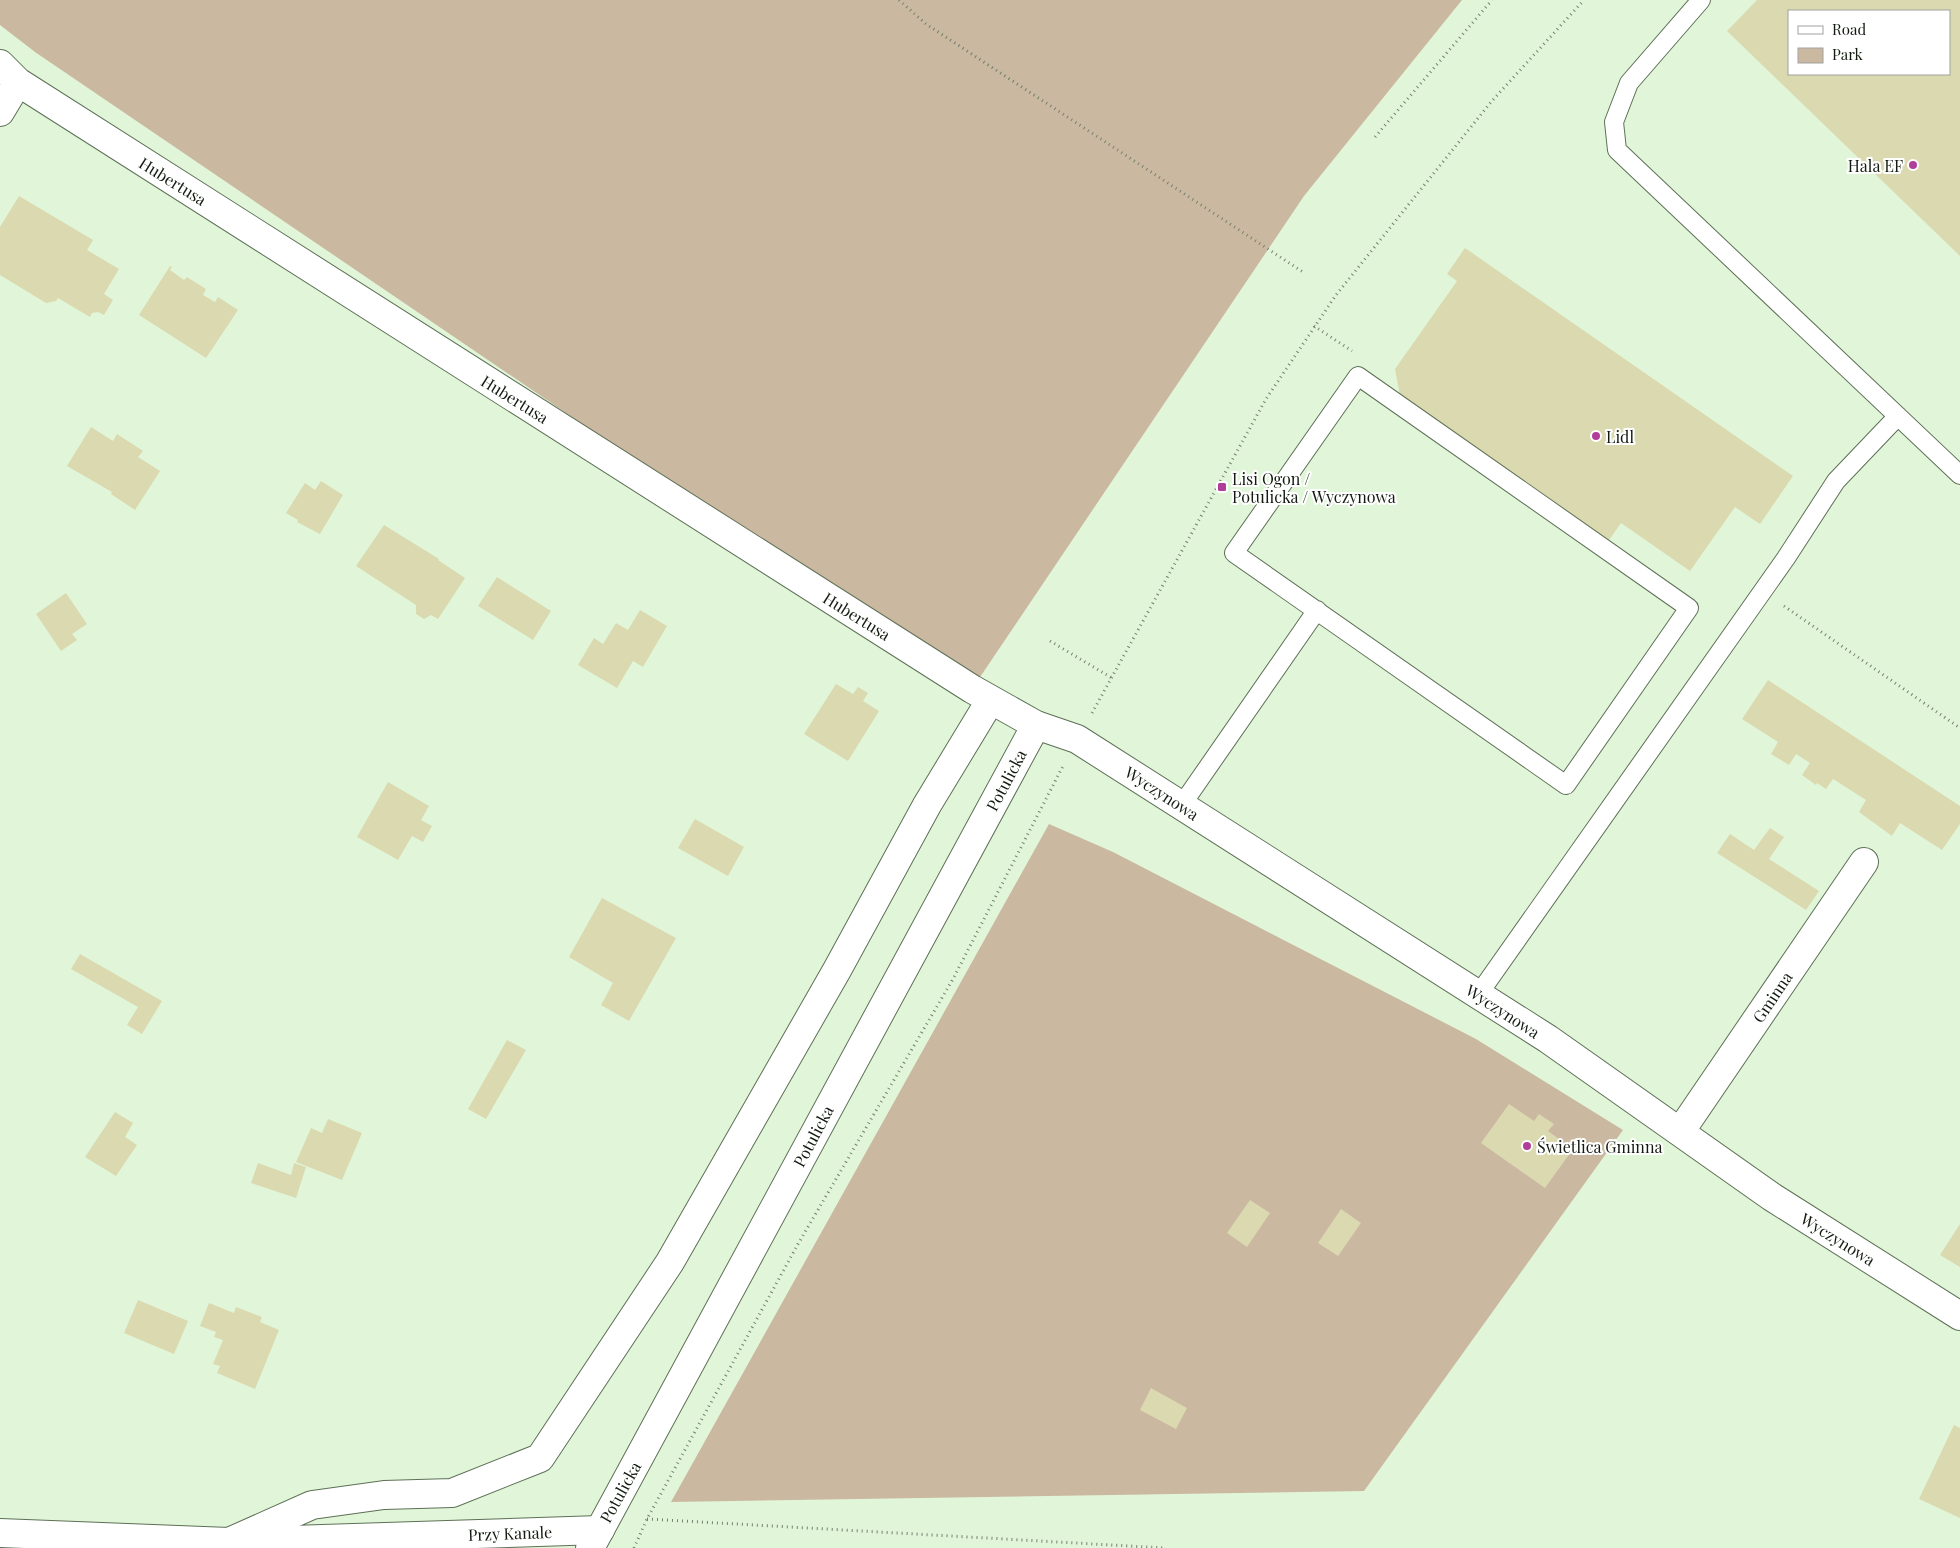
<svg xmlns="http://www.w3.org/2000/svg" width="1960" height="1548" font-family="'Playfair Display',serif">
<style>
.green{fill:#cbb8a1}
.building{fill:#dad9b0;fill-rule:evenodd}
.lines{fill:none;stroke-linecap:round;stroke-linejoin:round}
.service-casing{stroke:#5d7056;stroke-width:20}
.minor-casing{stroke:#5d7056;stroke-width:30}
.tertiary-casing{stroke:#5d7056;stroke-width:30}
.path{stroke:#74816f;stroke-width:3;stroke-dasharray:1 4;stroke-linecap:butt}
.service{stroke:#fff;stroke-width:18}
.minor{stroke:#fff;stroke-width:28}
.tertiary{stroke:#fff;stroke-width:28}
.poi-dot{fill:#b03d97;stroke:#fff;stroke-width:2}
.labels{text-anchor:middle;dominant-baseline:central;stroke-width:4;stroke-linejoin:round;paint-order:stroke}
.poi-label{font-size:16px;fill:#131a10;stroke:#fff;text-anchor:start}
.street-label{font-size:16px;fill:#131a10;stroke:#fff}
</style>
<rect width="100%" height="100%" fill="#e1f6d9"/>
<path class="green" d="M0 0H1462L1304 196 972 689 35 52 0 25Z
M1049 824 1113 852 1476 1039 1623 1130 1364 1491 671 1502Z"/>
<path class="building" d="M1757 0H1960V256L1727 31ZM1789 11H1949V74H1789Z
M19 196 93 240 87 250 119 269 104 294 113 300 104 315 98 312 92 313 90 317 58 298 56 301 46 303 0 275V227Z
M1465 248 1793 476 1760 524 1735 507 1690 571 1621 523 1607 543 1400 396 1395 369 1457 281 1447 274Z
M170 266 172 267 170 270 184 280 187 277 206 289 203 295 215 302 218 297 238 310 206 358 139 315Z
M91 427 113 441 117 434 143 451 138 457 160 471 135 510 111 494 112 492 67 466Z
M321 481 343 495 320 534 297 522 298 520 286 513 305 483 315 490Z
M384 525 439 559 438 560 465 578 438 619 431 615 424 619 416 614V605L356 566Z
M497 577 551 611 533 640 478 606Z
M66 593 87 624 72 634 77 640 61 651 36 614Z
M640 610 667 626 643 667 633 661 617 688 578 665 594 638 603 644 616 623 628 630Z
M1768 680 1960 806V824L1942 850 1900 823 1892 836 1859 812 1866 800 1833 779 1826 789 1817 783 1816 785 1802 775 1810 763 1796 754 1789 765 1771 754 1778 742 1742 719Z
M836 684 853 694 858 687 868 693 863 701 879 711 848 761 804 734Z
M388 782 429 806 421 820 432 826 423 842 412 836 398 860 357 837Z
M695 819 744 847 728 876 678 848Z
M1770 828 1784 837 1769 859 1819 891 1806 910 1717 853 1730 834 1754 850Z
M602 898 676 938 629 1021 601 1005 613 983 569 957Z
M80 954 162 1001 142 1034 127 1025 138 1007 71 969Z
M507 1040 526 1050 486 1119 468 1109Z
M1509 1104 1534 1121 1539 1114 1554 1124 1548 1131 1573 1149 1545 1188 1481 1143Z
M115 1112 133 1123 125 1137 137 1145 116 1176 85 1157Z
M328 1119 362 1133 342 1180 296 1162 311 1128 322 1133Z
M258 1163 291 1175 294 1163 306 1167 296 1198 251 1183Z
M1250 1200 1270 1213 1247 1247 1227 1233Z
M1341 1209 1361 1223 1338 1256 1318 1243Z
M1960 1224V1267L1940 1255Z
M138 1300 188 1321 174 1354 124 1333Z
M209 1303 234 1313 236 1307 262 1317 260 1322 279 1330 255 1389 217 1373 220 1366 213 1364 223 1340 214 1337 216 1332 200 1326Z
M1151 1388 1187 1408 1176 1429 1140 1410Z
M1954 1425 1960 1428V1518L1919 1499Z"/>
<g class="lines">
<defs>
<path id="service" d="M1701 0 1629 83 1614 122 1617 150 1960 475
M1358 376 1689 608 1566 785 1234 553Z
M1181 806 1317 610
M1478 995 1786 558 1836 481 1898 416"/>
<path id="minor" d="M0 64 18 82 972 689 1036 725 1077 739 1548 1039 1772 1197 1960 1316
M0 112 18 82
M1680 1132 1864 862
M0 1533 229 1542 600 1530
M229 1542 312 1505 384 1495 452 1493 540 1458 670 1262 837 970 927 805 990 701"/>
<path id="tertiary" d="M590 1548 1036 725"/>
</defs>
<use href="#service" class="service-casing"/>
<use href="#minor" class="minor-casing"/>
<use href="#tertiary" class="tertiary-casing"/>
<path class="path" d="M899 0 926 24 1303 272
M1375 137 1492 0
M1314 326 1352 351
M1784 606 1960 728
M1050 641 1112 678
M1092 713 1266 399 1336 295 1491 102 1584 0
M647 1519 1165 1548
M634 1548 647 1519 798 1244 953 979 1063 766"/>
<use href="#service" class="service"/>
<use href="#minor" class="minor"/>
<use href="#tertiary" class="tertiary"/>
</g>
<g class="poi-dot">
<circle cx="1913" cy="165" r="5"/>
<circle cx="1596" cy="436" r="5"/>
<rect x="1217" y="482" width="10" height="10" rx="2.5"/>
<circle cx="1527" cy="1146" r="5"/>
</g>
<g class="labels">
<g class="poi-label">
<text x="1903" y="165" text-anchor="end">Hala EF</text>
<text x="1606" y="436">Lidl</text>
<text x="1232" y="478">Lisi Ogon /<tspan x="1232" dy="18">Potulicka / Wyczynowa</tspan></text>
<text x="1537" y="1146">Świetlica Gminna</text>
</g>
<g class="street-label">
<text transform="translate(173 181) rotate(32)">Hubertusa</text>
<text transform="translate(515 399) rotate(32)">Hubertusa</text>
<text transform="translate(857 616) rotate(32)">Hubertusa</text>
<text transform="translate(1006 780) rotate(-62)">Potulicka</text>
<text transform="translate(1162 793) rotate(33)">Wyczynowa</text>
<text transform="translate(1772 997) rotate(-56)">Gminna</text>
<text transform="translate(1503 1011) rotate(33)">Wyczynowa</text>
<text transform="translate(813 1136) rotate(-62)">Potulicka</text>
<text transform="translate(1838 1239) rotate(32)">Wyczynowa</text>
<text transform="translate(620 1492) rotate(-61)">Potulicka</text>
<text transform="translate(510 1533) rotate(-2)">Przy Kanale</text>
</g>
</g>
<rect x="1788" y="10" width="162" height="65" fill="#ffffff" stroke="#a1a39f"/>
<rect x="1798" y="26" width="25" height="8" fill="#ffffff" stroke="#a1a39f"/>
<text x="1832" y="35" font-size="15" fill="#131a10">Road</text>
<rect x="1798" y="48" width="25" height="15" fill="#cbb8a1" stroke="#a1a39f"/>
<text x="1832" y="60" font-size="15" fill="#131a10">Park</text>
</svg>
